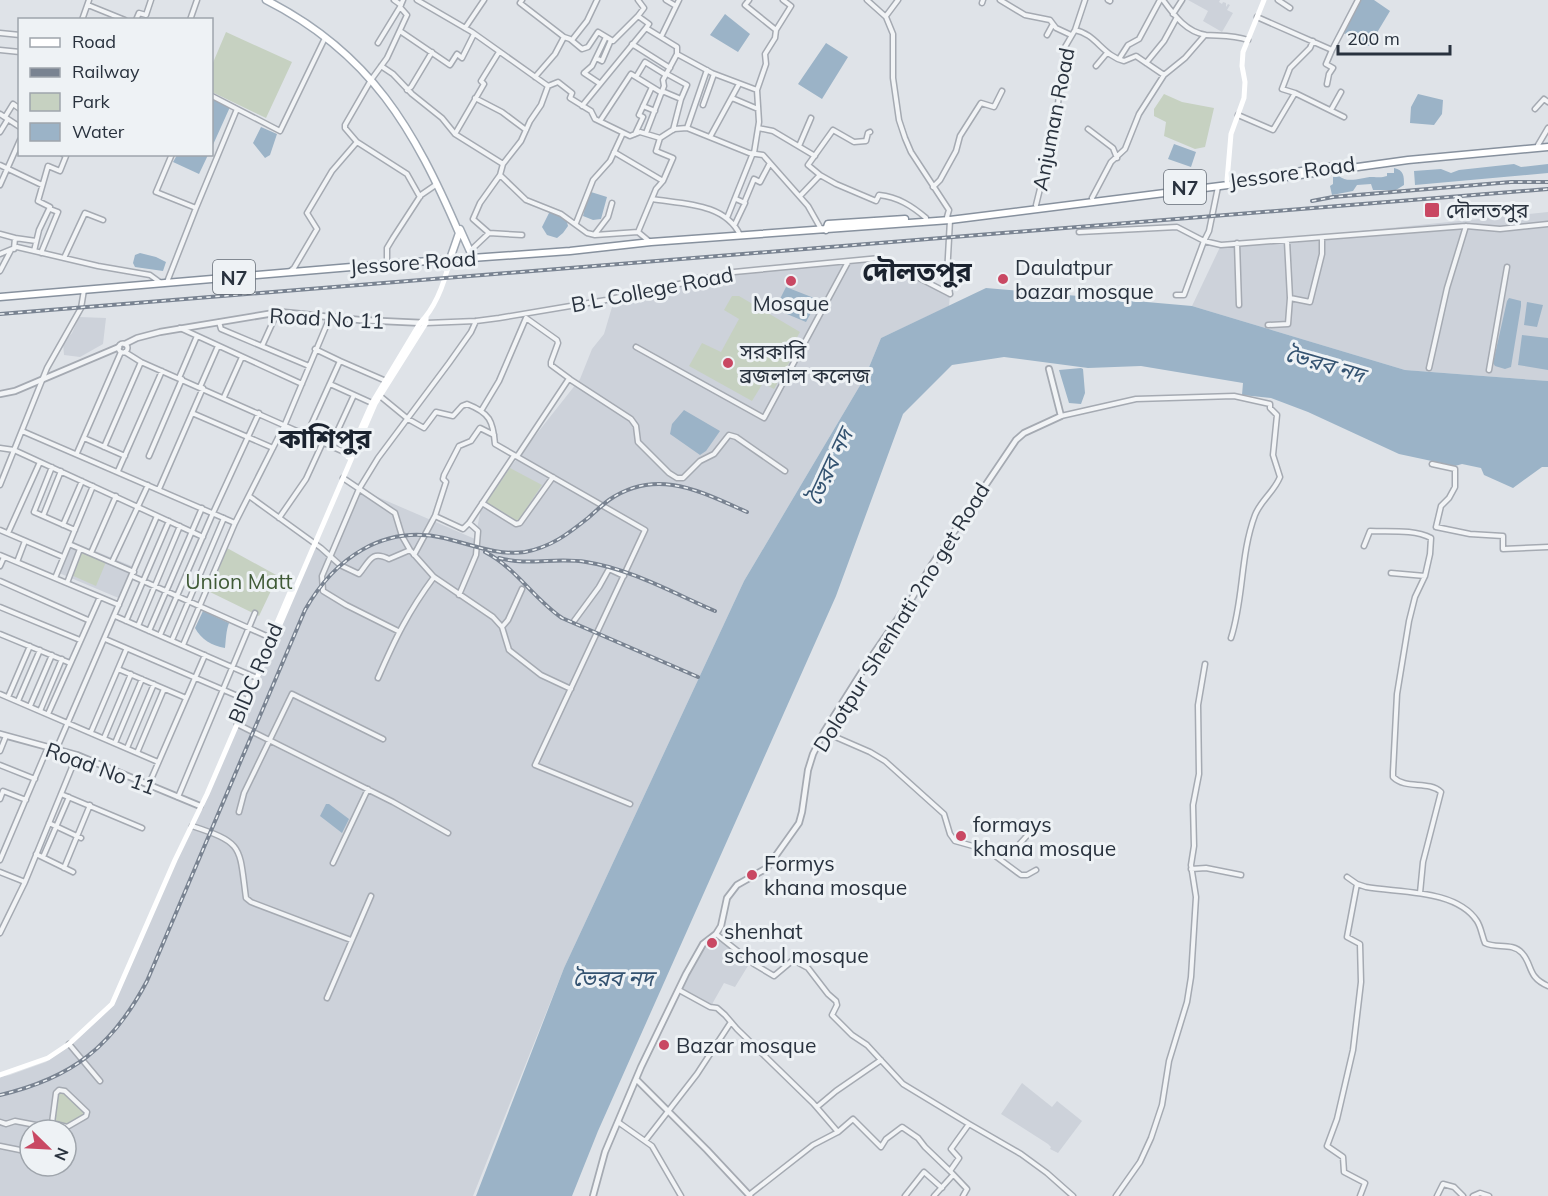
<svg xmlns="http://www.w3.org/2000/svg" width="1548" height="1196" font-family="Mulish,'Noto Sans Bengali',sans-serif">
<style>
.built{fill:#cdd2da;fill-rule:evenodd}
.green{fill:#c6d1c1}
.water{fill:#9bb3c7}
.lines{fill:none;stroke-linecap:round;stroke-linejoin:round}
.minor-casing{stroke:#a5aab2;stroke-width:7}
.tertiary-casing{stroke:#a5aab2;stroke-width:8}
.primary-casing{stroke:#9fa8b3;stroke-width:9}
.trunk-casing{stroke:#87919e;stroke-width:9}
.minor{stroke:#f2f4f6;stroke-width:4}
.tertiary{stroke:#f2f4f6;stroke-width:4.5}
.secondary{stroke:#fff;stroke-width:5}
.primary{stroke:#fff;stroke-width:6}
.trunk{stroke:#fff;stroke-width:6}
.rail-casing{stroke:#798391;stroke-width:4}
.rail{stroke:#eef2f5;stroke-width:1.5;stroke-dasharray:4.5;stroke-linecap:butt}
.poi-dot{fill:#c94863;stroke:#eef2f5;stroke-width:2}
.labels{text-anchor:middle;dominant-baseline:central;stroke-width:6;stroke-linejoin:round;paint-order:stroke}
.shield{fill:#eef2f5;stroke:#646c75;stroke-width:1.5}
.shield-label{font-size:20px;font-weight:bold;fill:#29323e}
.street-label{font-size:21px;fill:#29323e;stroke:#eef2f5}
.poi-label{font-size:21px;fill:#29323e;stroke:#eef2f5;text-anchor:start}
.park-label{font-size:21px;fill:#3f5a36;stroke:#eef2f5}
.water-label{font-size:22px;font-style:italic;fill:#345371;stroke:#eef2f5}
.district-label{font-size:27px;font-weight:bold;fill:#1b232f;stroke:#eef2f5}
</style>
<rect width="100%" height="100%" fill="#dfe3e8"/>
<path class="built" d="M1188 0H1220L1219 2 1222 4 1223 2 1226 3V7L1228 4 1230 5 1227 10 1233 13 1222 32 1203 21 1208 11Z
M1548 212V381L1405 370 1192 306 1221 245Z
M880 258 950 294 949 306 881 338 865 377 744 581 564 968 473 1196H0V1077L10 1075 46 1062 71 1044 114 1004 314 545 330 556 359 489 475 539 482 503 580 379 592 349 604 334 615 297 734 272ZM30 1130H66V1166H30Z
M79 317 106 318 103 344 80 357 64 355 63 343 72 333Z
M71 541 134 567 121 599 59 573Z
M716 937 751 961 735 987 724 983 711 1006 680 990 704 945Z
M1022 1083 1052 1107 1057 1101 1082 1121 1058 1153 1050 1149 1051 1147 1048 1144 1001 1114Z"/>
<path class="green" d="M226 32 292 62 266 118 212 92V65Z
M1164 94 1182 102 1214 108 1205 147 1195 149 1164 136 1166 122 1154 116V109Z
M732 296H739L800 332 795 341 800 344 774 389 763 383 752 401 689 366 702 343 721 352 739 319 724 310Z
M510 468 542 485 518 521H514L486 503Z
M227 548 278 576 259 616 210 592Z
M82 551 106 562 96 586 71 575Z
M61 1090 86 1111 87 1115 69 1127 52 1123 56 1093Z"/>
<path class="water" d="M1361 0H1374L1390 11 1369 46 1343 33Z
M725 14 750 34 738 52 710 35Z
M826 43 848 57 822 99 798 84Z
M1418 94 1443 100 1442 114 1434 125 1410 123 1411 107Z
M212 99 230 107 212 147Z
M261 127 277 134 270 155 265 158 253 143Z
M1174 144 1196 152 1191 167 1168 159Z
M177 155V154L208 155 199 174 173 162Z
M1514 164 1521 167 1548 164V173L1415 185 1414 171 1441 169 1451 173 1459 170Z
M1394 168C1404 170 1404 176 1404 185L1396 190H1373L1371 184 1357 185 1353 191 1332 195 1330 186 1333 184V177L1339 176C1348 184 1362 177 1372 177 1378 177 1381 178 1387 176V173H1394Z
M591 192 607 197 601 219 593 220 583 216 588 195Z
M550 211 566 218 568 226 563 233 557 238 547 235 542 227Z
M140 253 156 257 166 262 163 271 135 267 133 263 135 255Z
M786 287 814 298 817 302 806 322 775 309Z
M986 288 1192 306 1405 370 1548 381V467H1542L1513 488 1484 475 1481 468 1462 464 1455 466 1399 454 1308 412 1271 398 1242 395 1243 383 1141 366 1088 368 1004 357 952 365 903 414 836 596 598 1131 572 1196H476L564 968 744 581 865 377 881 338Z
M1509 298 1521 301V306L1511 367 1505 369 1495 366 1493 363 1507 301Z
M1527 302 1543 305 1537 327 1524 325Z
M1522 335 1548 338V370L1518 365Z
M1081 368 1083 369 1085 393 1081 404 1069 403 1059 370Z
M684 410 720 431 706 451 700 455 670 434 672 424Z
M203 611 229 623C226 631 226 639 225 648 212 646 201 639 195 628Z
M326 804H329L349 819 342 833 320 816Z"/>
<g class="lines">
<defs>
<path id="minor" d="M394 0 401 5
M417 0 472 32 548 86
M522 0 520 3 564 37 555 54 535 77
M638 0 644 8 638 16 649 24 646 28 677 47V54L712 73 757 90
M666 0 676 6
M749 0 745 5 776 30 775 38 765 54 766 64 757 90 759 122 754 153
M867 0 886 17 893 34V78L899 120 905 138 911 152 949 210 947 217 950 220 947 275 950 294
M1000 0 1025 15 1050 20 1056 28 1071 35
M1108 0 1110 1
M1163 0C1174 15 1186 32 1206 35 1221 36 1234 35 1248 40
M1278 0 1290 8
M982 3 983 0
M88 5 125 20
M1173 14 1182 0
M886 16 898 0
M1257 17 1332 50 1358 0
M82 20 89 0
M136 20 139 13 146 15 151 0
M190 20 197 0
M465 28 484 0
M776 30 791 6 783 0
M1075 30C1096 34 1103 56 1124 61L1136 56 1164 75
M400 31 450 65 457 54 462 58 474 34
M0 33 20 35
M1047 35 1053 24
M564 37 570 39 582 49 588 47 598 32 613 41 638 16
M661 37 679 0
M572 40 587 21 597 0
M378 43 400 7
M632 44 670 68
M0 50 20 52
M596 58 602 61 611 40
M1119 59 1128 45 1139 39 1160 0
M1146 63 1164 41 1176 19
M381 66 393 74 412 94 442 118 455 134 503 164
M1096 66 1107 53
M667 74 687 85 681 99 673 130
M636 77 645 62 666 75
M599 83 584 73 592 66 606 37
M1327 84 1329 74 1333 68 1326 64 1332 50
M548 86 558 82 572 93 570 98 591 111 595 119 630 136 640 132 660 138
M407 90 411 87 432 52
M662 91 681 99
M1295 93 1282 89 1290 68 1310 48 1313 41
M212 96 280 131 325 38
M475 98 502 112 526 130
M732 98 758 109
M703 105 714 74
M582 106 646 28
M643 106 655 111
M1535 109 1544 99 1548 102
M1331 110 1341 92
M0 114 20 127
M1238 115 1273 130 1295 93 1344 117
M5 117 13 104 20 109
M600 121 631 74 662 93
M687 128 707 70
M758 128 773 131 815 156
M1088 129 1113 148 1117 158
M0 132 8 119
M646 133 664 86 663 80 677 54
M455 134 484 84 481 81 499 52
M635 134 643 117 639 115 652 87
M710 137 739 84
M660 138 674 129 687 128 749 153 763 155 808 206 821 229
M357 142 407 174 420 197
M1538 145 1548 128
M799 146 811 118
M614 152 663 181
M0 165 42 185
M500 175 526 200 561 214 587 233 595 235 638 232 650 242
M820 175 836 184 876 201 879 195C898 197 912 206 926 218
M0 185 20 140
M933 187 940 180 956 151 960 136 981 103 994 107 1002 91
M800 196 820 175 808 165 833 130 854 142 866 141 868 133 870 132
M1092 198 1111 162 1125 149 1139 114 1164 75 1185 58 1205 35
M652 199C683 204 725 203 740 235
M744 203 754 179 760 182 770 163
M1036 205 1055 128 1065 47 1075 30 1085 0
M196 208 237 109
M727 218 753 153
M576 223 593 180 610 161 623 133
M735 224 745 203 736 199
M638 232 656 189 663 181 673 158 656 151 660 138
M1079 232 1177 227 1204 241 1221 245 1466 226 1500 229 1548 224
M489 233 473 219 480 203 500 175 503 164 521 141 530 121 541 105 548 86
M0 234 15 238 14 249
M595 234 608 217 612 203
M15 238 36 241
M1237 243 1239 305
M34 251 39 230 50 207 38 201 48 166 60 171 66 156 63 154
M470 251 489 233 522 235
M41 253 58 212 50 209
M0 254 17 247 98 266 150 275 161 283
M64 258 85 213 103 220
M387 264V248L393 238 421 195 437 184
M0 271 11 250
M289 272 294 268 317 229 307 213 332 171 357 142 345 128V125L371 80 387 58 407 15 400 7 403 0
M167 282 196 208 156 192 172 154
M1176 295H1184L1204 241 1209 231 1218 187
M1290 298 1310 302 1322 254V238
M526 318 557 340 558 343 551 362V365L570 379
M219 322 221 329 309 366
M426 323 476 321 499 318 606 300 734 272 880 258 950 294
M1268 325 1288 324 1290 298 1287 241
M180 328 302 384
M118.5 348a4.5 4.5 0 1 1 9 0a4.5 4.5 0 1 1-9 0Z
M262 346 277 313
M636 347 764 418 848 262
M125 352 141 362 351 455
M340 361 386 381
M1429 368 1447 288 1466 226
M1489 370 1507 267
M179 378 197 336
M330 384 372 403
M200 387 218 346
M380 396 408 419 424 428 436 412 453 416 462 406 467 404C490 413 493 421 495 444L645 530 535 765 630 804
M224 397 242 357
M481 411 499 381 526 318
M192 413 273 448
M1061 416 1136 399 1234 396 1270 404V408L1277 415 1273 455 1280 477C1274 492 1261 500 1255 515 1240 555 1244 598 1231 638
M22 431 235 523
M307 434 340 361 315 349
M84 438 125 456
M331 445 354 395
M104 447 141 362
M0 448 14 450 203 537
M77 453 121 352
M149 456 182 379
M1432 464 1455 469V487L1449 498 1441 506 1436 527 1470 534 1503 536V549L1548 547
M52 467 34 512 75 530
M118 471 162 371
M343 478 395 513 402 536 410 550 434 577 493 617 502 627 509 650 541 675 571 689
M0 485 47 368 81 308 84 290
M159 489 203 388
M249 496 321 548 340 565 359 574C370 561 371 550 389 559L410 550
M482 503 516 524 520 523 553 477
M43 516 61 471
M435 516 463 529 469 523
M279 518 306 479 323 442
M63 525 82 481
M0 530 63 557
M8 533 40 462
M69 544 134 572
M1364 546 1370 531C1389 532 1413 529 1431 538L1430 554 1425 576 1415 597 1409 621 1397 694 1393 772V777C1406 790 1428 780 1441 792L1423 862 1420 893
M91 553 116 496
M0 555 119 605
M414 555 435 516 446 482 443 479 444 475 459 446 471 441 480 428 494 435
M17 562 25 541
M112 562 148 485
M0 566 4 557
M1391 573 1425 576
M132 576 271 638
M55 578 93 486
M0 581 88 620
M67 583 80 549
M459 595 476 555 478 531 469 523 513 457 518 455 568 380H571L631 419 636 426 638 442 669 473 677 478H683L700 461 714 454 729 435 736 437 785 471
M0 607 80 640
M115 616 257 678
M126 621 169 521
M574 621 599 587 609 569 624 576
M138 626 180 526
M502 627 508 620 522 589
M149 631 202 508
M398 631 346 605 323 591 322 576 359 489 378 458 449 363 471 332 476 321
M0 634 70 663
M160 635 213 513 259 413
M105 639 247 700
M172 640 224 518
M183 645 235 523 285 424 330 317
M118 669 186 698
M378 678C395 639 408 612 434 577
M0 694 158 762
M8 697 30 646
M18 701 40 650
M30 706 52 655
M40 711 62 659
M48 714 100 597
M237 724 393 802 448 833
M91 732 126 650
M824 732 870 752 885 761 944 814 950 834 955 841 1005 855 1017 847 1032 830
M104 738 131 674
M115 743 142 679
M127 748 154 684
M56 750 157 516
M0 751 6 736
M137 753 164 689
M0 765 35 779
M149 784 205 655
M61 794 142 828
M178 797 255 613
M0 799 3 791 26 800
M239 812 244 793 292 694 383 739
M49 823 81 838
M192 826C244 843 239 846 246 898L251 902 351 940
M990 852 1021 875H1027L1036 870
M36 854 73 872
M43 857 69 797
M0 860 48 747
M333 863 368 789
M64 868 90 805
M1191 869 1206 868 1241 875
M0 872 25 882
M1347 877 1357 884 1366 887C1399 893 1456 889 1477 921 1481 927 1482 936 1485 943 1496 949 1512 942 1522 953 1533 965 1527 977 1548 986
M1357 884 1347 937 1360 944 1361 982 1353 1050 1337 1119 1327 1146 1343 1157 1344 1172 1365 1183 1360 1196
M0 933 25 882 77 755
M716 934 754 964 774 976 793 960 808 968 828 994 836 1001 837 1005 832 1015 852 1035 867 1045 903 1084 969 1124
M679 990 710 1007 717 1008 725 1015 737 1029 813 1103 838 1132 853 1119 881 1147 886 1139 902 1127 918 1138 925 1147 950 1171
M327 998 371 896
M69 1044 100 1081
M817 1107 836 1091 881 1060
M0 1122 6 1124 15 1121 41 1126 52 1123 67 1127 86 1116 87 1112 65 1091 59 1090 56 1093 52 1123
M618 1122 652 1146 681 1196
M645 1141 697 1074 731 1022
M0 1146 30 1152
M749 1195 813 1145 838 1132
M905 1196 924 1172 942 1188
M934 1196 953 1175
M963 1196 967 1189 950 1171 959 1158 951 1149 969 1124 1021 1154 1047 1173 1073 1196
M1116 1196 1140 1162 1151 1138 1162 1105 1169 1061 1187 1002 1191 977 1196 897 1191 865 1194 846 1193 805 1199 774 1198 705 1205 664
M1437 1196 1443 1184 1454 1187 1463 1196
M1473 1196 1480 1193 1489 1196"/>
<path id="tertiary" d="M125 344 137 338 160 332 280 312 360 320 424 323
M0 394 15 391 119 347
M0 734 77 755 200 806
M636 1079 707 1150 750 1196
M593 1196 605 1152 641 1067 686 974 703 944 716 934 721 926 727 898 737 885 767 868 799 823 802 812 808 770 813 754 824 732 870 659 912 598 931 566 1016 440 1024 433 1061 416 1049 369"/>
<path id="primary" d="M266 0C371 53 414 129 459 233L450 259
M460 229 473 258"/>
<path id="trunk" d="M1266 176 1337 166
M826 230 828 224 905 219
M0 297 387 264 570 251 651 242 950 220 1228 185 1408 160 1548 147"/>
</defs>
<use href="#minor" class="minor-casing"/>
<use href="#tertiary" class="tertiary-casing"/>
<use href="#primary" class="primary-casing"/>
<use href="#trunk" class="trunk-casing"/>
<use href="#minor" class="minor"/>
<use href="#tertiary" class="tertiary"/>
<path class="secondary" d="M1227 181 1231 134 1244 98 1245 82 1242 66 1243 52 1264 0
M348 457 372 403 420 323C436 307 445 281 450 259
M262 658 291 590
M0 1075 48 1058 69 1044 112 1004 175 860 207 794 375 404 426 323V317"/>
<use href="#primary" class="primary"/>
<use href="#trunk" class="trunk"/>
<defs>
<path id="rail" d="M1312 201 1333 197 1511 182H1548
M0 314 1548 189
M485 552C516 568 533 598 562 618L698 677
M499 558C528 566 557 557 586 562 631 569 673 593 715 611
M0 1095C72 1078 112 1047 147 981L305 610C334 559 383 524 444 538 470 544 497 556 525 552 551 547 568 534 588 518 595 512 602 505 609 500 657 467 701 492 747 512"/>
</defs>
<use href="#rail" class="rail-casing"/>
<use href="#rail" class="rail"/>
</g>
<g class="poi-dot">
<rect x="1424" y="202" width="16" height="16" rx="3"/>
<circle cx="1003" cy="279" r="6"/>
<circle cx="791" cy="281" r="6"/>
<circle cx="728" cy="363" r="6"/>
<circle cx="961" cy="836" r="6"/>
<circle cx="752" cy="875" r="6"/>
<circle cx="712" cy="943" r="6"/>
<circle cx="664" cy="1045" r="6"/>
</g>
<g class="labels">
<g class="shield">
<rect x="1164" y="170" width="42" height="34" rx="4.5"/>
<rect x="213" y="260" width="42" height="34" rx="4.5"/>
</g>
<g class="shield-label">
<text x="1185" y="187">N7</text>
<text x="234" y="277">N7</text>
</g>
<g class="street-label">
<text transform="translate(1053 119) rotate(-79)">Anjuman Road</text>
<text transform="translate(1292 172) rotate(-8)">Jessore Road</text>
<text transform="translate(413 262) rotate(-4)">Jessore Road</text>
<text transform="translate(652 289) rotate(-11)">B L College Road</text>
<text transform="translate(327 318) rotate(3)">Road No 11</text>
<text transform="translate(901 617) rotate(-58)">Dolotpur Shenhati 2no get Road</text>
<text transform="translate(255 673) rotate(-67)">BIDC Road</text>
<text transform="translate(101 768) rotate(20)">Road No 11</text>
</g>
<g class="poi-label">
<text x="1446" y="210">দৌলতপুর</text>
<text x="1015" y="267">Daulatpur<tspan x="1015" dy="24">bazar mosque</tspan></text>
<text x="791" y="303" text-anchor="middle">Mosque</text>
<text x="740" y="351">সরকারি<tspan x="740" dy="24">ব্রজলাল কলেজ</tspan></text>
<text x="973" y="824">formays<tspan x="973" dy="24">khana mosque</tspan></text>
<text x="764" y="863">Formys<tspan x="764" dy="24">khana mosque</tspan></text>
<text x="724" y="931">shenhat<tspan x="724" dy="24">school mosque</tspan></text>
<text x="676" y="1045">Bazar mosque</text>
</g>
<g class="park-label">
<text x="239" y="581">Union Matt</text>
</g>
<g class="water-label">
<text transform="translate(1325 364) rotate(16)">ভৈরব নদ</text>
<text transform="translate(829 467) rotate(-65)">ভৈরব নদ</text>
<text x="613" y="978">ভৈরব নদ</text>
</g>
<g class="district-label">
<text x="917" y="271">দৌলতপুর</text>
<text x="325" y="438">কাশিপুর</text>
</g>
</g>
<rect x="18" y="18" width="195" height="138" fill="#eef2f5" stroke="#9fa5ac" stroke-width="1.5"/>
<rect x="30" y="38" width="30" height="9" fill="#ffffff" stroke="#9fa5ac" stroke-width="1.5"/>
<text x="72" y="48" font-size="18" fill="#29323e">Road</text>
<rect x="30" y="68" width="30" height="9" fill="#798391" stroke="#9fa5ac" stroke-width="1.5"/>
<text x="72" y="78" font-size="18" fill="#29323e">Railway</text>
<rect x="30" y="93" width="30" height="18" fill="#c6d1c1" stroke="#9fa5ac" stroke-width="1.5"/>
<text x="72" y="108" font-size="18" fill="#29323e">Park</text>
<rect x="30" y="123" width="30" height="18" fill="#9bb3c7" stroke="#9fa5ac" stroke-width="1.5"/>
<text x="72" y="138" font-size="18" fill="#29323e">Water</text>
<g transform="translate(48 1148) rotate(114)"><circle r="28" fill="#eef2f5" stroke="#9fa5ac" stroke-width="1.5"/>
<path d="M0-4.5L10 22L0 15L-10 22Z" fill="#c94863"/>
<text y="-9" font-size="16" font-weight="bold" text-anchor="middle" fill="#29323e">N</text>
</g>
<path d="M1338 45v9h112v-9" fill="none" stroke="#29323e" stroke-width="3"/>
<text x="1347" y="45" font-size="18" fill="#29323e" stroke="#eef2f5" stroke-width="4.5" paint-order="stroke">200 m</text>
</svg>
